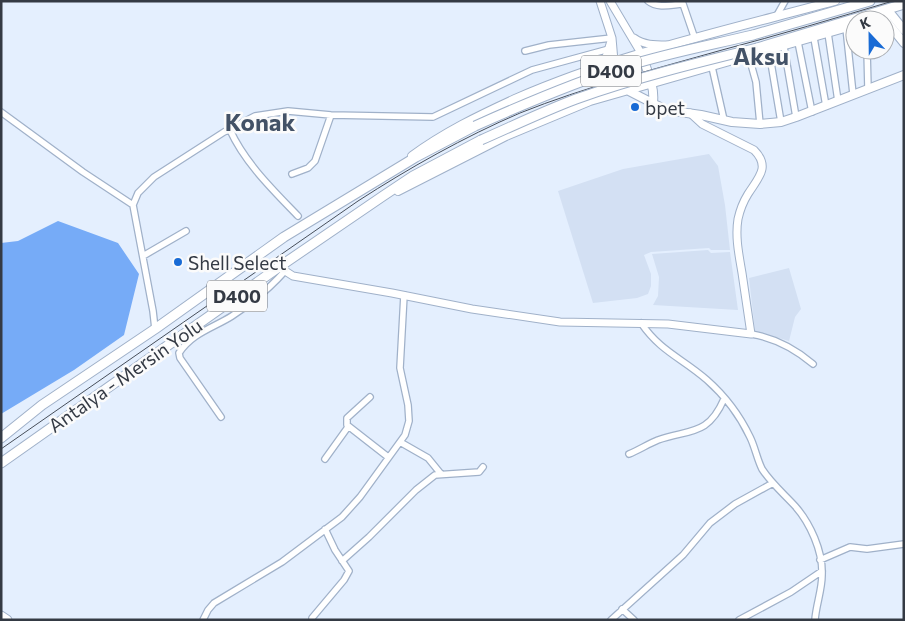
<svg xmlns="http://www.w3.org/2000/svg" width="905" height="621" font-family="Commissioner,sans-serif">
<style>
.built{fill:#d3e0f3}
.forest{fill:#76abf7}
.lines{fill:none;stroke-linecap:round;stroke-linejoin:round}
.minor-casing{stroke:#a0b1c9;stroke-width:8}
.tertiary-casing{stroke:#a0b1c9;stroke-width:9}
.secondary-casing{stroke:#a0b1c9;stroke-width:10}
.trunk-casing{stroke:#a0b1c9;stroke-width:11}
.minor{stroke:#fff;stroke-width:5.5}
.tertiary{stroke:#fff;stroke-width:7}
.secondary{stroke:#fff;stroke-width:8}
.trunk{stroke:#fff;stroke-width:9}
.tram{stroke:#484f5a;stroke-width:1}
.trunk-bridge-casing{stroke:#a0b1c9;stroke-width:11;stroke-linecap:butt}
.trunk-bridge{stroke:#fff;stroke-width:9}
.poi-dot{fill:#196bd5;stroke:#fbfbfb;stroke-width:2}
.labels{text-anchor:middle;dominant-baseline:central;stroke-width:5;stroke-linejoin:round;paint-order:stroke}
.shield{fill:#fbfbfb;stroke:#70747b;stroke-width:1}
.shield-label{font-size:18px;font-weight:bold;fill:#343a44}
.poi-label{font-size:19px;fill:#343a44;stroke:#fbfbfb;text-anchor:start}
.street-label{font-size:19px;fill:#343a44;stroke:#fbfbfb}
.district-label{font-size:24px;font-weight:bold;fill:#435267;stroke:#fbfbfb}
</style>
<rect width="100%" height="100%" fill="#e4effe"/>
<path class="built" d="M709 154 718 166 725 205 730 250H711L709 248 651 252 644 255 651 274V286L648 294 637 298 593 303 558 191 623 169Z
M708 250 711 253 730 252 738 310 653 305 658 296 659 277 652 254Z
M789 268 801 309 795 317 789 341 755 331 749 278Z"/>
<path class="forest" d="M58 221 118 243 139 274 124 335 74 370 1 414V243L18 241Z"/>
<g class="lines">
<defs>
<path id="minor" d="M648 1C658 9 671 5 682 4
M682 1 695 39
M776 17 785 1
M846 28 853 94
M828 33 838 101
M814 38 826 106
M798 42 812 112
M784 47 796 117
M867 50 868 89
M525 51 549 45 612 38
M769 51 781 122
M749 57 756 82 760 124
M712 67 724 120
M1 112 83 172 133 205
M230 130C245 163 273 190 298 216
M292 174 308 168 315 161 331 115
M143 256 186 231
M641 323C661 352 682 358 707 380 724 395 740 416 750 437 755 447 757 459 762 469 771 483 784 494 795 506 810 523 823 551 822 575 822 590 816 605 815 620
M155 329 153 311 133 205 138 193 154 177 224 132 255 116 288 111 331 115 433 117 532 70 609 49
M751 334C775 338 794 348 813 364
M370 397 347 418V425L388 457
M221 417 180 358 179 353C192 333 213 328 232 316 252 303 269 289 285 271
M400 442 428 458 441 474
M629 454C639 450 648 444 658 440 690 429 708 436 724 399
M325 459 348 427
M820 560 850 547 867 549 904 544
M342 561 369 537 416 490 435 475 479 472 483 467
M622 609 634 620
M203 620 208 610 214 603 282 562 342 517 360 497 405 435 409 421 408 405 400 368 404 295
M312 620V618L344 580 349 571 335 550 325 529
M611 620 683 555 710 523 735 504 773 483
M739 620 791 592 822 571"/>
<path id="tertiary" d="M600 1 612 38 614 61
M610 1 641 53
M634 38C644 45 654 45 667 45
M599 66 605 60 611 41
M279 267 293 276 392 293 472 309 560 322 668 324 751 334C748 314 745 293 742 273 739 255 735 237 738 219 740 210 743 202 748 194 758 178 771 167 754 150L702 124 690 113"/>
<path id="secondary" d="M883 17 904 43
M873 20 891 14 904 30
M642 56C647 70 655 87 653 102
M615 65 619 82 627 90 666 110 701 115 732 122 760 124 781 122 796 117 904 75
M412 156C445 132 478 116 515 99 618 54 727 30 835 1
M398 191 506 136 590 101 855 25"/>
<path id="trunk" d="M753 35 870 1
M757 48 904 4
M1 438 42 405 155 329 284 237 416 157 475 126
M1 463 279 267 383 196 413 176 481 140
M1 616 7 620"/>
</defs>
<use href="#minor" class="minor-casing"/>
<use href="#tertiary" class="tertiary-casing"/>
<use href="#secondary" class="secondary-casing"/>
<use href="#trunk" class="trunk-casing"/>
<use href="#minor" class="minor"/>
<use href="#tertiary" class="tertiary"/>
<use href="#secondary" class="secondary"/>
<use href="#trunk" class="trunk"/>
<path class="tram" d="M1 449 358 201C409 168 464 137 520 113 585 87 655 69 722 50 779 35 836 18 893 1"/>
<defs>
<path id="trunk-bridge" d="M475 126C524 104 575 82 627 66 668 53 711 45 753 35
M481 140C513 126 544 111 576 99 635 78 696 63 757 48"/>
</defs>
<use href="#trunk-bridge" class="trunk-bridge-casing"/>
<use href="#trunk-bridge" class="trunk-bridge"/>
</g>
<g class="poi-dot">
<circle cx="635" cy="107" r="5"/>
<circle cx="178" cy="262" r="5"/>
</g>
<g class="labels">
<g class="shield">
<rect x="581" y="55.5" width="60" height="31" rx="4"/>
<rect x="207" y="280.5" width="60" height="31" rx="4"/>
</g>
<g class="shield-label">
<text x="611" y="71">D400</text>
<text x="237" y="296">D400</text>
</g>
<g class="poi-label">
<text x="645" y="107">bpet</text>
<text x="188" y="262">Shell Select</text>
</g>
<g class="street-label">
<text transform="translate(125 375) rotate(-35)">Antalya - Mersin Yolu</text>
</g>
<g class="district-label">
<text x="761" y="55">Aksu</text>
<text x="260" y="121">Konak</text>
</g>
</g>
<rect width="905" height="621" fill="none" stroke="#343a44" stroke-width="5"/>
<g transform="translate(870 35) rotate(338)"><circle r="24" fill="#fbfbfb" stroke="#abaeb2"/>
<path d="M0-4L9 19L0 12L-9 19Z" fill="#196bd5"/>
<text y="-8" font-size="14" font-weight="bold" text-anchor="middle" fill="#343a44">K</text>
</g>
</svg>
